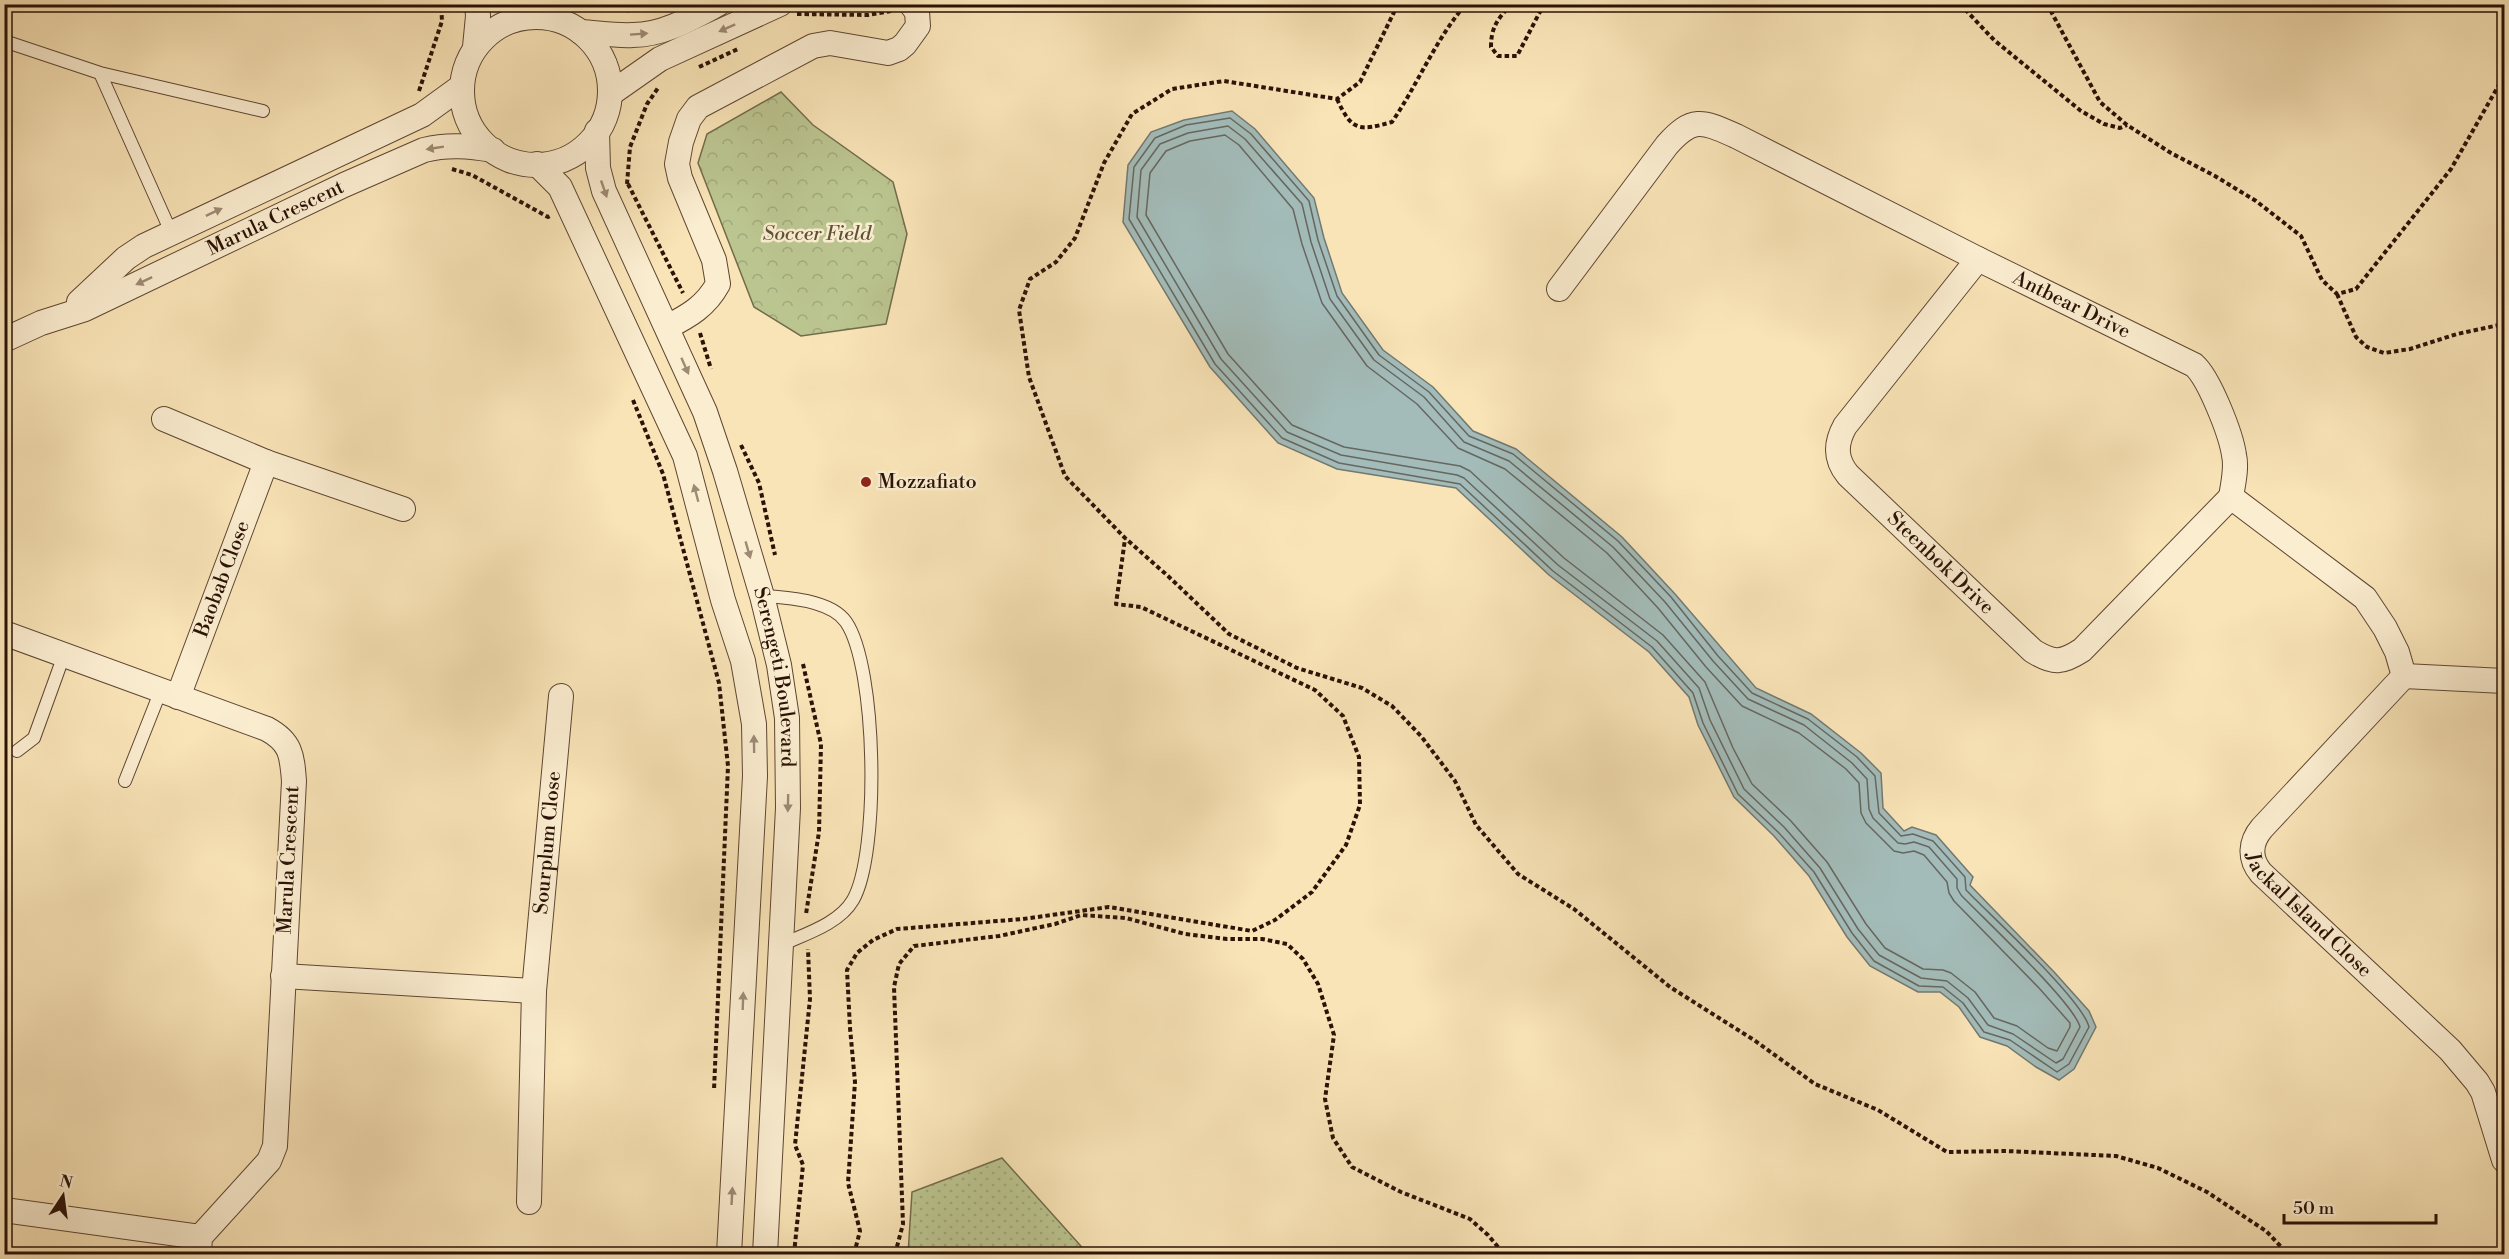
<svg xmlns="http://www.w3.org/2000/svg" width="2509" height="1259" font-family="'Libre Bodoni',serif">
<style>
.grass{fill:url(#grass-dots);stroke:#726c4b;stroke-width:1.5}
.park{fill:url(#park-crowns);stroke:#726c4b;stroke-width:1.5}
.water{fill:#a3bcb9;stroke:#737871;stroke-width:1.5}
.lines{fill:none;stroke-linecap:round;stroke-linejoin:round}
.shore{stroke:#666760;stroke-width:1.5}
.lane-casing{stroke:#5e4632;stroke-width:14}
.street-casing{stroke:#5e4632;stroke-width:26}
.path{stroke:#2a1206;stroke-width:4;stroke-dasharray:4.5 3;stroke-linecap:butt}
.lane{stroke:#fbedd0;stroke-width:12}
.street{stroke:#fbedd0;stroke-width:24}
.oneway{fill:#9d8a75}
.poi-dot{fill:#8f2418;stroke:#fbedd0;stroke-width:2}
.labels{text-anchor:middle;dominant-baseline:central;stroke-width:5;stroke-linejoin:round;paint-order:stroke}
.street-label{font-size:20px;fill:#2a1206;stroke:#fbedd0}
.park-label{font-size:20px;font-style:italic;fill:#5d5136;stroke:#fbedd0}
.poi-label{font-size:20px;fill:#2a1206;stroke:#fbedd0;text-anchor:start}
</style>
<defs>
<pattern id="grass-dots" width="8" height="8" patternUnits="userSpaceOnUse" patternTransform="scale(1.5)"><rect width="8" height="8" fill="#bbc590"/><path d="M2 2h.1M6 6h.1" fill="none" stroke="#a1a87b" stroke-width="1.8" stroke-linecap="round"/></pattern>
<pattern id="park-crowns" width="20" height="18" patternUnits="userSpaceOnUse" patternTransform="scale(1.5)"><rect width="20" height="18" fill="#bbc590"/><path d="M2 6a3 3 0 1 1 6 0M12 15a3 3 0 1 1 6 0" fill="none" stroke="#a1a87b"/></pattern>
</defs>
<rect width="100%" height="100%" fill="#f9e4b7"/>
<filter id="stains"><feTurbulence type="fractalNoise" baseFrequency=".00333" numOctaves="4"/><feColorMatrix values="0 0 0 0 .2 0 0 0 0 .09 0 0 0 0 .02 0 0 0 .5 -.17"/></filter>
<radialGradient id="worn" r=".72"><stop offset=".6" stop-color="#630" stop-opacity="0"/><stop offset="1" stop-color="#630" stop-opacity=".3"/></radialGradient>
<path class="grass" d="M1002 1158 1088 1254H954L952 1251 951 1254H908L912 1192Z"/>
<path class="park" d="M781 92 813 125 893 182 907 234 886 324 801 336 754 307 698 163 707 134Z"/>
<path class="water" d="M1232 111 1255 129 1314 198 1324 238 1342 293 1383 350 1433 387 1473 431 1516 449 1622 537 1675 594 1756 688 1811 714 1861 753 1881 773 1883 808 1904 831 1912 827 1936 835 1973 877 1970 885 2055 973 2089 1011 2096 1027 2074 1069 2059 1080 2036 1067 2007 1046 1980 1037 1959 1007 1940 992H1918L1870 966 1847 937 1809 876 1774 836 1734 797 1698 725 1689 697 1649 652 1549 575 1456 488 1337 469 1278 443 1210 367 1123 222 1128 165 1151 132 1184 120Z"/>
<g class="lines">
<path class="shore" d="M1230 118 1251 134 1309 201 1318 240 1337 296 1379 355 1429 392 1469 436 1513 454 1618 541 1671 597 1718 656 1752 693 1808 719 1857 757 1875 776 1879 813 1901 836 1913 834 1933 841 1965 877 1966 890C1991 916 2082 999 2089 1027L2069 1064 2057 1072 2010 1040 1984 1032 1963 1003 1943 987 1919 986 1874 961 1852 933 1814 872 1778 832 1738 794 1703 723 1693 693 1652 647 1553 571 1460 484 1339 463 1282 438 1215 364 1129 219 1134 167 1155 138 1186 125Z
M1228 126 1245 139 1302 204 1311 242 1330 299 1374 360 1424 397 1464 442 1509 461 1613 547 1665 602 1713 661 1748 699 1804 725 1852 763 1867 779 1869 809 1873 818 1898 843 1905 844 1914 842 1929 847 1957 879V888L1961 895C1983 918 2074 1003 2080 1027L2063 1059 2056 1063 2013 1034 1988 1025 1968 998 1947 981 1921 978 1879 955 1858 929 1820 868 1784 827 1744 789 1710 720 1699 688 1657 641 1558 565 1464 478 1457 475 1341 455 1287 432 1221 359 1137 217 1141 170 1160 144 1188 133Z
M1225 135 1239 145 1293 209 1302 244 1322 303 1367 366 1417 404 1458 448 1505 469 1607 553 1658 608 1706 667 1742 706 1799 733 1846 769 1859 783 1861 813 1866 823 1894 851 1903 853 1914 851 1924 855 1947 882 1949 893 1954 901 2039 988 2070 1023V1027L2057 1051 2048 1048 2017 1026 1994 1018 1975 992 1951 973 1943 970 1923 969 1885 948 1866 924 1827 862 1790 820 1752 784 1733 748 1705 682 1663 635 1564 558 1470 471 1460 466 1344 447 1292 425 1228 354 1146 215 1150 173 1166 151 1190 141Z"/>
<defs>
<path id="lane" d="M4 41 100 73 263 111
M100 73 171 232
M762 596C786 597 831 600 846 622 877 667 880 853 853 900 839 924 805 934 781 945
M17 751 34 738 64 655
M125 781 161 690"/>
<g id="street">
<circle cx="536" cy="91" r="74"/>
<path d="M581 32C598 33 616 36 633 35 663 35 692 18 718 4"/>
<path d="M475 47 478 16 477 4"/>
<path d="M610 94 660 59 780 4"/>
<path id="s1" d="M597 131 598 168 604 191 705 412 725 471 762 596 779 665 787 718 788 808 765 1254"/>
<path d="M537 164 560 187 685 456 723 600 743 661 754 724 755 776 729 1254"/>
<path id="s2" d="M1978 259 1845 426C1835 444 1835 459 1848 475L2033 651C2054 664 2062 663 2082 650L2231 497"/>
<path id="s3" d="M1559 289 1667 145C1693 116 1702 121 1736 136L1978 259 2194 365C2209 378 2231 434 2234 455 2237 468 2233 484 2231 497L2365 598 2385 628 2397 652 2404 676"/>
<path d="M79 302 126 258 144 246 422 115 462 86"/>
<path d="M667 327C689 316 706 306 718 284L714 260 680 178 677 164 681 142 689 119 698 107 813 46 830 43 888 53 899 49 905 44 918 26 917 12 911 4"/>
<path id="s4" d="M4 340 41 323 85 309 344 185 424 150C448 144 469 146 493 150"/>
<path d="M164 419 266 462 403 509"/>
<path d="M4 633 267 729C291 742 292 755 294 781L275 1146 269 1161 200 1237 199 1254"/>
<path id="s5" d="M2404 676 2262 828C2250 842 2249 859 2261 873L2450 1050 2477 1082 2483 1092 2504 1160"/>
<path d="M2404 676 2504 681"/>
<path id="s6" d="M178 697 266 462"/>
<path d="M283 976 534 991"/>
<path id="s7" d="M529 1202 534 991 561 696"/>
<path d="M4 1210 200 1237"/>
</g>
</defs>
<use href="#lane" class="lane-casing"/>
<use href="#street" class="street-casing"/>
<path class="path" d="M613 4 629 11
M1398 4 1360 82 1337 99 1224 81 1172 89 1132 114 1104 163 1075 238 1056 262 1030 279 1019 310 1029 377 1065 476 1125 538 1168 576 1229 634 1297 668 1362 688 1392 706 1421 736 1455 781 1476 825 1518 874 1574 909 1670 987 1754 1040 1815 1084 1878 1110 1947 1152 2006 1151 2116 1156 2158 1168 2207 1192 2266 1231 2288 1254
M1512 4C1498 18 1491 27 1491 47L1498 56H1517L1544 4
M1960 4 1994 40 2081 111 2104 124 2120 128 2127 125
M2047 4 2100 102 2127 125 2171 153 2215 176 2256 201 2301 236 2322 280 2337 294 2356 289 2451 169 2504 76
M650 9 659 4
M797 14 868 15 891 11
M699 67 738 49
M419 91 442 21 441 4
M1337 99C1352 132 1360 131 1392 122 1418 84 1435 40 1466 4
M452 169 472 175 548 217 550 216
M627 184 630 147 647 104 658 88
M628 184 683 293
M2337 294 2356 337 2367 347 2384 353 2410 349 2457 334 2504 324
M700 333 711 369
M633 400 663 474 719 683 728 766 714 1090
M741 445 759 483 775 555
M803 664 821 744 819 832 806 914
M794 1254 803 1165 795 1145 810 999 808 949
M854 1254 860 1231 848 1183 855 1082 850 1028 847 970 857 953 873 940 897 929 1023 919 1109 907 1252 931 1275 920 1312 892 1346 845 1360 805 1359 757 1343 716 1315 690 1141 607 1116 604 1125 539
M895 1254 903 1224 894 987 899 964 914 946 999 936 1055 924 1081 915 1126 918 1185 934 1227 939H1262L1287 944 1303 959 1318 984 1334 1035 1325 1099 1333 1138 1352 1167 1401 1192 1470 1219 1488 1235 1504 1254"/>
<use href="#lane" class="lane"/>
<use href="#street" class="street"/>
</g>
<defs><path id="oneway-solid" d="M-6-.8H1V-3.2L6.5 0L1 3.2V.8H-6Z" transform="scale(1.5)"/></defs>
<g class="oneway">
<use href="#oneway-solid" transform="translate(727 28) rotate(156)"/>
<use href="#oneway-solid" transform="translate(639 34) rotate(-4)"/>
<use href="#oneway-solid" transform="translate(435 148) rotate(171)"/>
<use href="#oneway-solid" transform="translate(604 189) rotate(71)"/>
<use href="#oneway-solid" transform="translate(214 212) rotate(-25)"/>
<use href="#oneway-solid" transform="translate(144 281) rotate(155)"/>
<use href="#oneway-solid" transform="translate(685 366) rotate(66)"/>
<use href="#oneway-solid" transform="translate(696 493) rotate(-105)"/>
<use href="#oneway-solid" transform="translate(748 550) rotate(74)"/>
<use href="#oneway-solid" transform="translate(754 744) rotate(-91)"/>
<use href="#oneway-solid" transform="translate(788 803) rotate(91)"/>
<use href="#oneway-solid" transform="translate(743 1001) rotate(-88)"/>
<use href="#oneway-solid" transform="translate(732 1196) rotate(-87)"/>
</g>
<circle class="poi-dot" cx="866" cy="482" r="6"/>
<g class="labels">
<g class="street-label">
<text stroke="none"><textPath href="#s4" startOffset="298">Marula Crescent</textPath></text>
<text stroke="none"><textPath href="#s3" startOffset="634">Antbear Drive</textPath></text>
<text stroke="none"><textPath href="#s2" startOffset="394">Steenbok Drive</textPath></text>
<text stroke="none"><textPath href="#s6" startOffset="126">Baobab Close</textPath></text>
<text stroke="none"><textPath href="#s1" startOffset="579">Serengeti Boulevard</textPath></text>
<text stroke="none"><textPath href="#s7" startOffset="360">Sourplum Close</textPath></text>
<text transform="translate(289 860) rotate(-87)">Marula Crescent</text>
<text stroke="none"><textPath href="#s5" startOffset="320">Jackal Island Close</textPath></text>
</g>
<g class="park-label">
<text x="817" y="234">Soccer Field</text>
</g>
<g class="poi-label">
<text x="878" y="482">Mozzafiato</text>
</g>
</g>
<rect width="2509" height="1259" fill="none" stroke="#f9e4b7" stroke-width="24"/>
<rect x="6" y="6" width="2497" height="1247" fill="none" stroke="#2a1206" stroke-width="3"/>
<rect x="12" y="12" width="2485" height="1235" fill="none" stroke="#2a1206" stroke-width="1.5"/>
<g transform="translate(63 1196) rotate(13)" stroke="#fbedd0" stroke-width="4.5" paint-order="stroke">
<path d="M0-4.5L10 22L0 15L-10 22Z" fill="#2a1206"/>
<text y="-9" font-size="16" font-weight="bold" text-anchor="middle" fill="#2a1206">N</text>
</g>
<path d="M2284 1214v9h152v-9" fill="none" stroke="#2a1206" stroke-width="3"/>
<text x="2293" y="1214" font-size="18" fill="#2a1206" stroke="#fbedd0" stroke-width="4.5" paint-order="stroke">50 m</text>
<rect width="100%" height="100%" filter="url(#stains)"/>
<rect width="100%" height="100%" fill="url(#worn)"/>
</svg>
